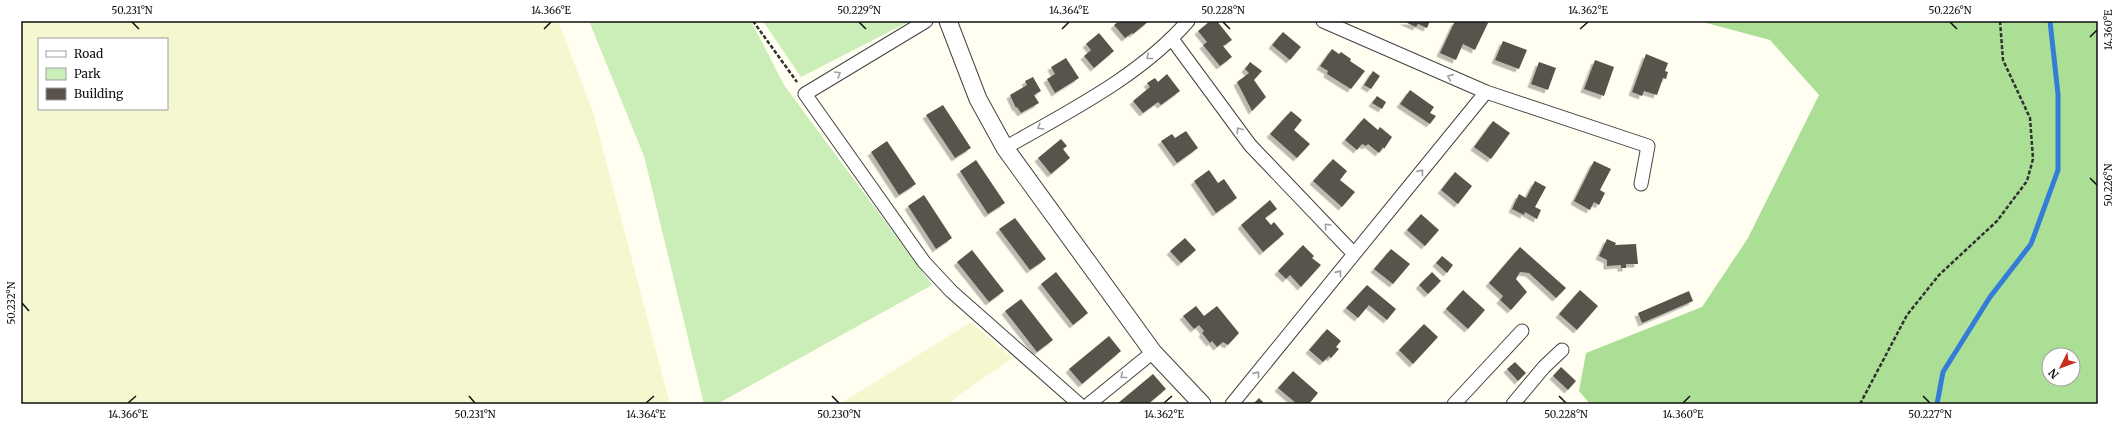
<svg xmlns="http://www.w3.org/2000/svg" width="2119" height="425" font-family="Merriweather,serif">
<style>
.farmland{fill:#f5f7cf;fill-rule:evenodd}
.green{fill:#cbedb7}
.forest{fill:#acdf96;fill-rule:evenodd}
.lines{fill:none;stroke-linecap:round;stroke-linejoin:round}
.stream{stroke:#347dd6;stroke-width:5}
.building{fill:#59524b;filter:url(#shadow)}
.minor-casing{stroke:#424242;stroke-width:15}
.tertiary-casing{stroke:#424242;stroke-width:19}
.path{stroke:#313131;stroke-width:2.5;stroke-dasharray:4 2;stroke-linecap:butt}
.minor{stroke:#fff;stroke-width:13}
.tertiary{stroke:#fff;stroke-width:17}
.oneway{stroke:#9f9f9f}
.ticks{fill:none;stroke:#0f0f0f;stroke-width:1.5}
.neatline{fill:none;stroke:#0f0f0f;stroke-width:1.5}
.ticks-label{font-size:10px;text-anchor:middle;fill:#0f0f0f}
</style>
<defs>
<filter id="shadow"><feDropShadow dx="-3.5" dy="3.5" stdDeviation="0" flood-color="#0004"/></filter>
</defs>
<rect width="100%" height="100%" fill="#fffef1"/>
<path class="farmland" d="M21 21H558L593 112 670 404H21ZM39 39H167V109H39Z
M971 322 1012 358 947 404H840Z"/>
<path class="green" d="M589 21H751L784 85 932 285 717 404H704L644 156Z
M763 21H910L801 77Z"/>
<path class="forest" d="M1699 21H2098V404H1590L1579 391 1586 353 1702 307 1748 238 1819 95 1770 40ZM2049 355H2073V379H2049Z"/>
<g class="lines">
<path class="stream" d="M1937 404 1943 372 1990 297 2031 244 2058 170V94L2050 21"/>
</g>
<path class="building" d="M1119 21H1149L1133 34 1132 33 1125 38 1114 25Z
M1210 21H1217L1232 40 1223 46 1232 57 1220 66 1203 45 1207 42 1198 31Z
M1403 21H1430L1427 28 1418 24 1416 27Z
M1455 21H1489L1475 50 1463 44 1456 60 1440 53Z
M1283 32 1301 47 1290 60 1272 45Z
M1099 33 1114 51 1094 68 1084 56 1091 50 1086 44Z
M1503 41 1527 50 1519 69 1495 60Z
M1332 49 1339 54 1341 52 1351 59 1350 61 1365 71 1351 89 1327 74 1328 71 1320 66Z
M1646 54 1668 63 1665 71 1668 72 1666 79 1663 78 1657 95 1644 91 1642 96 1632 92Z
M1066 58 1079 78 1055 93 1047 79 1055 74 1051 67Z
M1595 60 1614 67 1604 96 1584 89Z
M1250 62 1262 71 1254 80 1266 97 1252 111 1237 82 1249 73 1245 69Z
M1539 62 1556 68 1548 90 1531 84Z
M1373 71 1380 76 1371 89 1364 85Z
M1167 74 1180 91 1161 105 1158 102 1143 113 1133 101 1150 87 1147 83 1155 78 1158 82Z
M1033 77 1041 91 1034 95 1039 103 1021 113 1017 107 1016 108 1010 95 1027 85 1025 81Z
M1410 90 1434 107 1430 113 1436 116 1430 124 1400 104Z
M1377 96 1386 102 1382 109 1372 103Z
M943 105 971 148 955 158 926 115Z
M1291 111 1302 120 1294 130 1310 144 1297 158 1270 134Z
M1364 118 1378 130 1380 127 1392 137 1384 149 1383 147 1379 153 1368 144 1366 146 1362 144 1357 150 1345 140Z
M1493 121 1510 133 1491 159 1474 147Z
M1186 131 1198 148 1177 163 1161 141 1172 134 1175 138Z
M1061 139 1067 146 1063 149 1070 158 1051 174 1038 158Z
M887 141 916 184 899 195 871 152Z
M1333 159 1347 171 1340 180 1355 192 1342 207 1313 181Z
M976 160 1005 203 988 214 960 171Z
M1594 161 1611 169 1600 190 1605 193 1599 205 1594 202 1590 210 1574 201Z
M1209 170 1218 183 1224 179 1237 198 1216 213 1194 181Z
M1455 172 1472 186 1458 204 1441 190Z
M1535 181 1546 187 1535 207 1541 210 1537 219 1525 212 1524 215 1512 209 1519 194 1526 198Z
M924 195 952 238 936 249 908 206Z
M1270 200 1277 209 1265 218 1271 225 1274 222 1284 234 1263 252 1241 225Z
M1421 214 1439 230 1425 246 1407 230Z
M1015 218 1046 259 1030 270 999 229Z
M1185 238 1196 250 1181 263 1170 251Z
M1607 239 1616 243 1615 245 1636 244 1638 264H1626V268H1621V265L1607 266V260L1599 256Z
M1303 245 1314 256 1312 258 1321 265 1301 287 1290 275 1286 279 1278 271Z
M1520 247 1566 288 1556 298 1529 273 1520 272 1516 279 1527 292 1511 310 1500 300 1503 296 1489 283Z
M1391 249 1410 264 1393 284 1374 269Z
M972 250 1004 291 989 302 957 262Z
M1442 256 1453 265 1447 273 1436 263Z
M1056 272 1088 313 1073 325 1041 284Z
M1432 272 1441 281 1428 294 1419 285Z
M1367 285 1396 309 1387 320 1369 305 1358 318 1346 308Z
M1463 290 1485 310 1468 329 1446 309Z
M1580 290 1598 306 1577 330 1559 314Z
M1689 291 1693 301 1642 323 1638 313Z
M1021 299 1053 340 1037 352 1005 311Z
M1196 306 1204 316 1217 306 1239 333 1228 345 1223 342 1217 347 1212 341 1210 343 1202 333 1204 331 1199 325 1194 329 1183 316Z
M1424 324 1438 337 1413 364 1399 350Z
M1327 329 1341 341 1336 347 1339 349 1331 358 1329 356 1323 362 1309 350Z
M1109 336 1121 351 1082 384 1069 369Z
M1515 362 1526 373 1518 381 1507 369Z
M1561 367 1576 381 1568 390 1553 376Z
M1293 371 1318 393 1309 404H1297L1278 388Z
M1153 374 1166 389 1148 404H1117Z
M1259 398 1265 404H1253Z"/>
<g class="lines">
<defs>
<path id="minor" d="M926 21 805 94 924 262 951 291 1079 404
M1323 21 1486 92 1648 146 1641 184
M1172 39 1250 145 1354 254
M1005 148C1069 111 1139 77 1188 21
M1089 404 1153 352
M1232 404 1486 92
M1454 404 1522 331
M1513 404 1544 367 1562 350"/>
<path id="tertiary" d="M948 21 978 99 1005 148 1153 352 1202 404"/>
</defs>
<use href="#minor" class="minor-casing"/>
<use href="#tertiary" class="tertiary-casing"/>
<path class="path" d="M753 21 797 82
M1860 404 1907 315 1939 275 1997 221 2027 181 2033 159 2030 118 2003 60 2000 21"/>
<use href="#minor" class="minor"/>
<use href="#tertiary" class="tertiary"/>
</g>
<defs><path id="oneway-chevron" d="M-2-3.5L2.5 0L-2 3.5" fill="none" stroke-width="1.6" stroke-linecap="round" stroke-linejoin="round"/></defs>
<g class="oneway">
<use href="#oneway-chevron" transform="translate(1149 57) rotate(141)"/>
<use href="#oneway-chevron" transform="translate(838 74) rotate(-31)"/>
<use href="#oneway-chevron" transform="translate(1450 77) rotate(-156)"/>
<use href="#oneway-chevron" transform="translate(1040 127) rotate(150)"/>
<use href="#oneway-chevron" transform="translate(1239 130) rotate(-126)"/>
<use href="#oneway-chevron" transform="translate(1421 172) rotate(-51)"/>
<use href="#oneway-chevron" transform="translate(1327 226) rotate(-134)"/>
<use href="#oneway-chevron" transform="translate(1339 273) rotate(-51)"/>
<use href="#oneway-chevron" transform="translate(1257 374) rotate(-51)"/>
<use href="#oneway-chevron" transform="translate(1123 376) rotate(141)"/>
</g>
<path class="ticks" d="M132 22 139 29M859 22 866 29M1223 22 1230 29M1950 22 1957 29M544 29 551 22M1062 29 1069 22M1580 29 1588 22M2090 37 2097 30M2090 178 2097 185M22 303 29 311M469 396 475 403M832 396 839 403M1559 396 1566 403M1923 396 1930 403M128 403 136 396M646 403 654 396M1164 403 1172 396M1683 403 1690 396"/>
<rect width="2119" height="425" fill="none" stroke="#ffffff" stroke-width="44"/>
<rect x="38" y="38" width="130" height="72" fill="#ffffff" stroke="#9f9f9f"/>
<rect x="46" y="51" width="20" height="6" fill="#ffffff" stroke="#9f9f9f"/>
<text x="74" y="58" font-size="12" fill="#0f0f0f">Road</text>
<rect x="46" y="68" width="20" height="12" fill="#cbedb7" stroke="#9f9f9f"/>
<text x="74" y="78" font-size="12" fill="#0f0f0f">Park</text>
<rect x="46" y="88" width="20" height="12" fill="#59524b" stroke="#9f9f9f"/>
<text x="74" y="98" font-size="12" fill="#0f0f0f">Building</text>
<g transform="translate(2061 367) rotate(228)"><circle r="19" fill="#ffffff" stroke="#9f9f9f"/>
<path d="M0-3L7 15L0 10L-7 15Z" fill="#c92e1d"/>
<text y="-6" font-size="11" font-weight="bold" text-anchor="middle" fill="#0f0f0f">N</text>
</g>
<rect x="22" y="22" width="2075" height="381" class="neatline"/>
<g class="ticks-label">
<text x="132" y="14">50.231°N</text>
<text x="551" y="14">14.366°E</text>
<text x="859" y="14">50.229°N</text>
<text x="1069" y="14">14.364°E</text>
<text x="1223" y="14">50.228°N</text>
<text x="1588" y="14">14.362°E</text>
<text x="1950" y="14">50.226°N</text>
<text transform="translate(2108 30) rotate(-90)" y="4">14.360°E</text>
<text transform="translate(2108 185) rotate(-90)" y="4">50.226°N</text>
<text transform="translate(11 303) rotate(-90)" y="4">50.232°N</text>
<text x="128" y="418">14.366°E</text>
<text x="475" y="418">50.231°N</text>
<text x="646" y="418">14.364°E</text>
<text x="839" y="418">50.230°N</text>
<text x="1164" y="418">14.362°E</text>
<text x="1566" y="418">50.228°N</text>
<text x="1683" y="418">14.360°E</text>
<text x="1930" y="418">50.227°N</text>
</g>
</svg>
